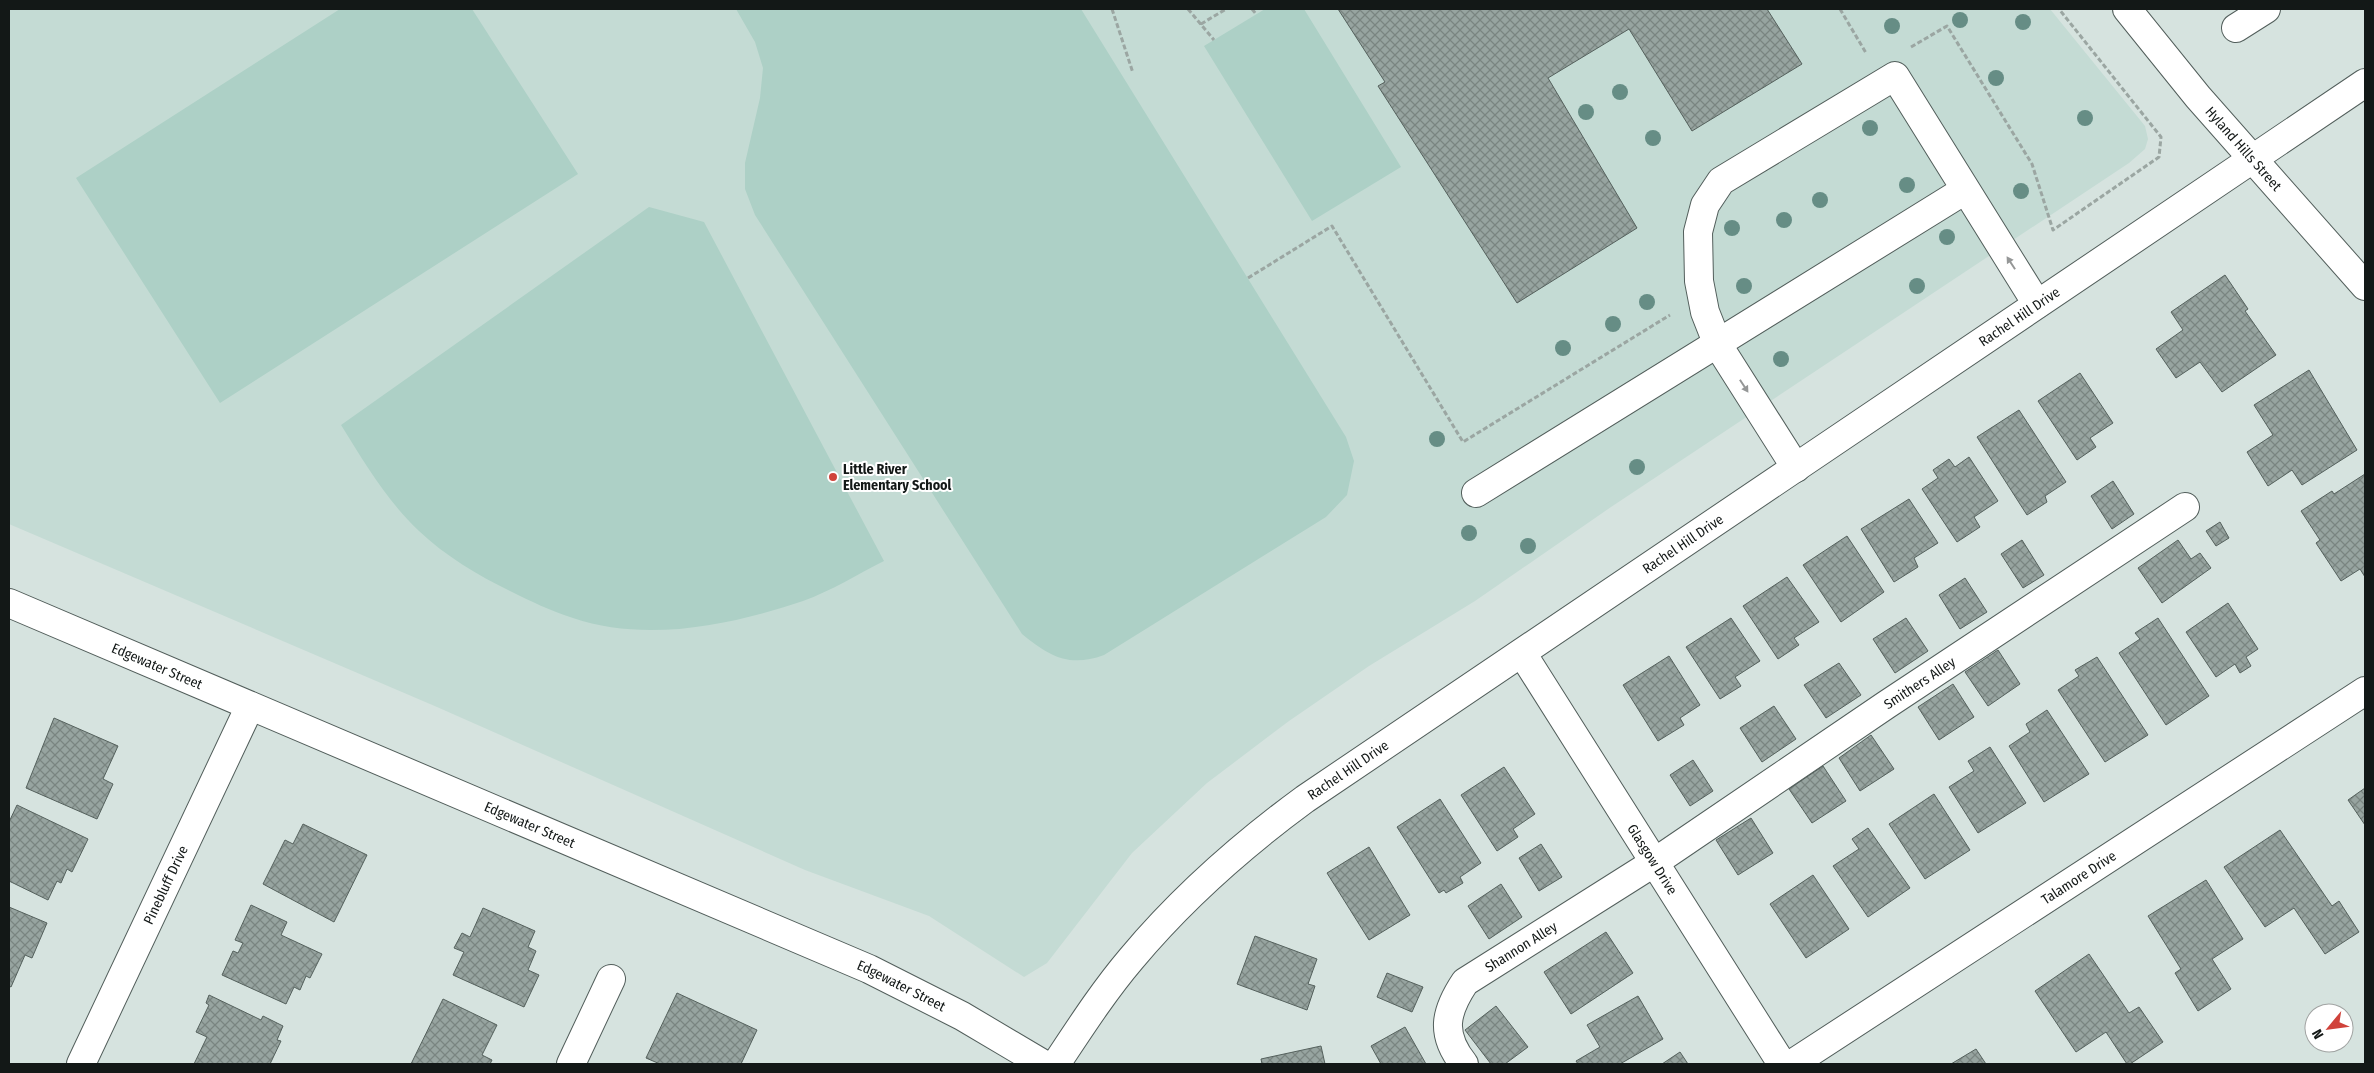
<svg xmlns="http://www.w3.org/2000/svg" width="2374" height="1073" font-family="'Fira Sans Condensed',sans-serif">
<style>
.built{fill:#c4dbd4}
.pitch{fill:#add0c6}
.building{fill:url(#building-cross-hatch);stroke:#55615d}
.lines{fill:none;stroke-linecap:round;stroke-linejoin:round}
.minor-casing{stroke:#525e5b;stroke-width:30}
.path{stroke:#9ba6a2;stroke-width:3;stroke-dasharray:5 2.5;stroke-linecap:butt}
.minor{stroke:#fff;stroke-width:28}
.tree{fill:#668d85}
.oneway{fill:#959797}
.poi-dot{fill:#d0423a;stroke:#fff;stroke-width:2}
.labels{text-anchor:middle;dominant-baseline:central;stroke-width:4;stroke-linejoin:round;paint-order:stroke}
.street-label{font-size:14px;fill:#131817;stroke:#fff}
.poi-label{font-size:14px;font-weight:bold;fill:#131817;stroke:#fff;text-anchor:start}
</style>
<defs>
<pattern id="building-cross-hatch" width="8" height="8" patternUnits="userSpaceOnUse" patternTransform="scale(1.25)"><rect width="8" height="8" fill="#97a4a0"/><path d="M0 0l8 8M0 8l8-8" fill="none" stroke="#7a8581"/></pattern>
</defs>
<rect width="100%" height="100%" fill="#d6e3df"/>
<path class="built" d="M9 9H2050L2145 126 2148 139 2145 149 2129 163 1611 507 1475 601 1369 666 1289 721 1207 783 1132 853 1047 963 1024 977 929 916 805 870 437 707 9 524Z"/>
<path class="pitch" d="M340 9H472L578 174 220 403 76 178Z
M736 9H1081L1346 437 1354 461 1347 495 1326 517 1104 655C1069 668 1049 656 1022 634L755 215 745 189V163L760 98 763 68 755 42Z
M1265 9H1304L1401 167 1312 221 1204 46Z
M649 207 704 222 884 561C858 574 831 591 803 601 731 625 646 643 573 618 551 611 530 601 510 591 479 576 444 555 419 531 387 501 364 462 341 425Z"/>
<path class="building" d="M1338 9H1767L1802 64 1692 131 1629 29 1548 78 1637 228 1517 303 1378 86 1385 82Z
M2225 275 2248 309 2245 311 2276 355 2222 392 2200 362 2176 378 2156 349 2183 330 2171 312Z
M2309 370 2357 450 2302 485 2292 470 2268 486 2247 452 2273 435 2254 405Z
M2080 373 2113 423 2090 438 2096 447 2077 460 2038 401Z
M2019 410 2066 482 2045 496 2047 502 2027 515 1977 437Z
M1969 457 1998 501 1974 517 1980 527 1957 542 1922 489 1938 478 1933 470 1949 459 1955 467Z
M2365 474V577L2360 569 2341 581 2316 543 2320 540 2301 511 2332 491 2334 494Z
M2113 481 2134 514 2112 529 2091 496Z
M1909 499 1938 543 1914 558 1918 567 1894 582 1861 529Z
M2220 522 2229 538 2216 546 2206 531Z
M1847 536 1884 592 1841 622 1803 565Z
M2022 540 2044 575 2023 588 2001 554Z
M2178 540 2191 559 2200 553 2211 568 2162 603 2138 568Z
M1787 577 1819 622 1794 638 1799 645 1778 659 1743 606Z
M1965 578 1987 612 1960 629 1939 595Z
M2228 603 2258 649 2246 657 2251 666 2240 673 2235 664 2216 677 2186 632Z
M1731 618 1760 661 1735 677 1741 686 1720 699 1686 647Z
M1906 618 1928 651 1895 673 1873 639Z
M2158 618 2209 696 2166 725 2119 653 2140 639 2135 633Z
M1998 650 2020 684 1988 706 1965 672Z
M1669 656 1700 705 1680 718 1684 725 1658 741 1623 685Z
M2097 657 2148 735 2105 762 2058 690 2079 676 2075 670Z
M1839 663 1861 695 1826 718 1804 685Z
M1953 684 1974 717 1939 740 1918 707Z
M1774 706 1796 739 1762 762 1740 728Z
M2047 710 2089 774 2044 802 2009 746 2030 732 2026 724Z
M54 718 118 746 103 779 113 784 97 819 26 788Z
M1871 735 1894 769 1860 791 1839 758Z
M1990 747 2026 803 1978 833 1949 787 1974 771 1968 761Z
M1693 760 1713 791 1690 806 1670 775Z
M1823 766 1846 801 1812 823 1789 789Z
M1504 767 1535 814 1513 829 1518 837 1497 851 1461 795Z
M2365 788V825L2348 800Z
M1934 794 1970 850 1925 879 1889 824Z
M1440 799 1481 863 1460 877 1463 883 1446 893 1444 890 1439 893 1397 827Z
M17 805 88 839 72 872 67 869 61 883 57 881 48 900 9 881V822Z
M1751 818 1773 853 1738 875 1716 840Z
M303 824 367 855 334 922 263 884 285 840 293 844Z
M1868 828 1910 888 1868 917 1833 866 1859 849 1852 839Z
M2280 830 2332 906 2339 901 2359 932 2325 954 2294 908 2265 927 2224 867Z
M1541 844 1562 877 1539 891 1519 858Z
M1369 847 1410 915 1369 940 1327 873Z
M1813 875 1849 929 1806 958 1770 904Z
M2206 880 2243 939 2212 959 2231 989 2198 1011 2175 973 2181 969 2148 916Z
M1501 884 1522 917 1489 939 1468 906Z
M251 905 287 922 281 935 322 954 310 978 306 976 300 990 294 987 286 1004 222 975 233 951 238 953 243 943 235 940Z
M9 907 47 923 32 958 25 955 11 987 9 986Z
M483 908 535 931 528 947 536 951 528 970 539 975 524 1007 453 975 464 952 454 948 462 933 470 937Z
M1606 932 1633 973 1571 1014 1544 972Z
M1255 936 1317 959 1308 984 1315 986 1307 1010 1237 984Z
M2089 954 2129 1013 2139 1007 2163 1042 2130 1064H2127L2106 1032 2076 1052 2035 991Z
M1387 973 1423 987 1412 1012 1377 997Z
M677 993 757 1030 741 1064H660L646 1058Z
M209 995 261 1020 263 1016 283 1026 277 1040 281 1041 270 1064H194L207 1037 196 1032 209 1005 206 1003Z
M1638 996 1663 1039 1620 1064H1578L1576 1061 1600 1047 1587 1025Z
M443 999 497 1025 482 1055 492 1060 490 1064H411Z
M1496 1006 1528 1047 1505 1064H1491L1465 1030Z
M1405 1027 1426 1064H1381L1371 1046Z
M1321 1046 1325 1064H1262L1261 1059Z
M1976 1049 1986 1064H1951Z
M1680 1052 1688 1064H1662Z"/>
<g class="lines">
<defs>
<g id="minor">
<path id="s1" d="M2127 9 2198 97 2365 286"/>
<path d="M2236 28 2266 9"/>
<path d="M1796 468 1718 345 1705 312 1699 281 1698 232 1705 205 1721 181 1895 76 2037 304"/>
<path d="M1476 493 1965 190"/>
<path id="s2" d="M9 603 869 969 962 1016 1043 1064"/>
<path id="s3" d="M1522 653 1782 1064"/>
<path id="s4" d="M81 1064 250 706"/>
<path d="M571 1064 611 979"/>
<path id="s5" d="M1056 1064C1080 1028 1103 992 1131 959 1182 898 1241 846 1305 799L2365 83"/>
<path id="s6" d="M1464 1064C1440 1034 1445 1012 1465 982L1655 862 1886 705 2185 507"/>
<path id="s7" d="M1792 1064 2365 691"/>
</g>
</defs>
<use href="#minor" class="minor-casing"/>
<path class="path" d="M1112 9 1133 73
M1188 9 1214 40
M1252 9 1256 14
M1840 9 1866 53
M1201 24 1226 9
M1911 47 1947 26 2032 164 2053 230 2159 157 2161 137 2059 9
M1248 278 1332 226 1463 442 1670 315"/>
<use href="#minor" class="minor"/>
</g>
<g class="tree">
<circle cx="1960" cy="20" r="8"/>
<circle cx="2023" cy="22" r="8"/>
<circle cx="1892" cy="26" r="8"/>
<circle cx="1996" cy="78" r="8"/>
<circle cx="1620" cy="92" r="8"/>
<circle cx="1586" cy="112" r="8"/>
<circle cx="2085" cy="118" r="8"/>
<circle cx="1870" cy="128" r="8"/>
<circle cx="1653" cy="138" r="8"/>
<circle cx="1907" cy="185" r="8"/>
<circle cx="2021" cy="191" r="8"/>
<circle cx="1820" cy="200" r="8"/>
<circle cx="1784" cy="220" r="8"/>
<circle cx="1732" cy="228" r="8"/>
<circle cx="1947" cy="237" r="8"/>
<circle cx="1744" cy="286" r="8"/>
<circle cx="1917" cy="286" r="8"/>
<circle cx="1647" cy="302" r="8"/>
<circle cx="1613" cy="324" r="8"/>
<circle cx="1563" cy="348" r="8"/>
<circle cx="1781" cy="359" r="8"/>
<circle cx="1437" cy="439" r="8"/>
<circle cx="1637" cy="467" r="8"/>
<circle cx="1469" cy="533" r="8"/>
<circle cx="1528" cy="546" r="8"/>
</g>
<defs><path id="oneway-solid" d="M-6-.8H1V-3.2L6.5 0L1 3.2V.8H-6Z" transform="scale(1.25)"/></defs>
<g class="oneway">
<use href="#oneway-solid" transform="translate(2011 263) rotate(-123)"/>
<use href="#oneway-solid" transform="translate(1744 386) rotate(57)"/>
</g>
<circle class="poi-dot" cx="833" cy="477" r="5"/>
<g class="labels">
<g class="street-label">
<text stroke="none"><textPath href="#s1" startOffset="182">Hyland Hills Street</textPath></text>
<text stroke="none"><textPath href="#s5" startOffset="1228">Rachel Hill Drive</textPath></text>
<text stroke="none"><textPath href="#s5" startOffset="822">Rachel Hill Drive</textPath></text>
<text stroke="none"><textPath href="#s2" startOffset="161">Edgewater Street</textPath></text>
<text stroke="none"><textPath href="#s6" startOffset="634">Smithers Alley</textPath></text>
<text stroke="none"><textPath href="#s5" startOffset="418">Rachel Hill Drive</textPath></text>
<text stroke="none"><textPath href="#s2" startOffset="566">Edgewater Street</textPath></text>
<text stroke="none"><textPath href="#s3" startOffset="244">Glasgow Drive</textPath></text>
<text stroke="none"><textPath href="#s7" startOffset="342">Talamore Drive</textPath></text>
<text stroke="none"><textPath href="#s4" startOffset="198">Pinebluff Drive</textPath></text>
<text stroke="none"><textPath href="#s6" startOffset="156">Shannon Alley</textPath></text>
<text stroke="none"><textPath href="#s2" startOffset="971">Edgewater Street</textPath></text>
</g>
<g class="poi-label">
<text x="843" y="469">Little River<tspan x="843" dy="16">Elementary School</tspan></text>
</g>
</g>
<rect width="2374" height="1073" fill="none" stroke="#131817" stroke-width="20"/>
<g transform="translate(2329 1028) rotate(241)"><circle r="24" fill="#ffffff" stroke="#a1a3a2"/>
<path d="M0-4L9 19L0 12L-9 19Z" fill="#d0423a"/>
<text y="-8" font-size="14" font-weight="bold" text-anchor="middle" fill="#131817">N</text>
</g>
</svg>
